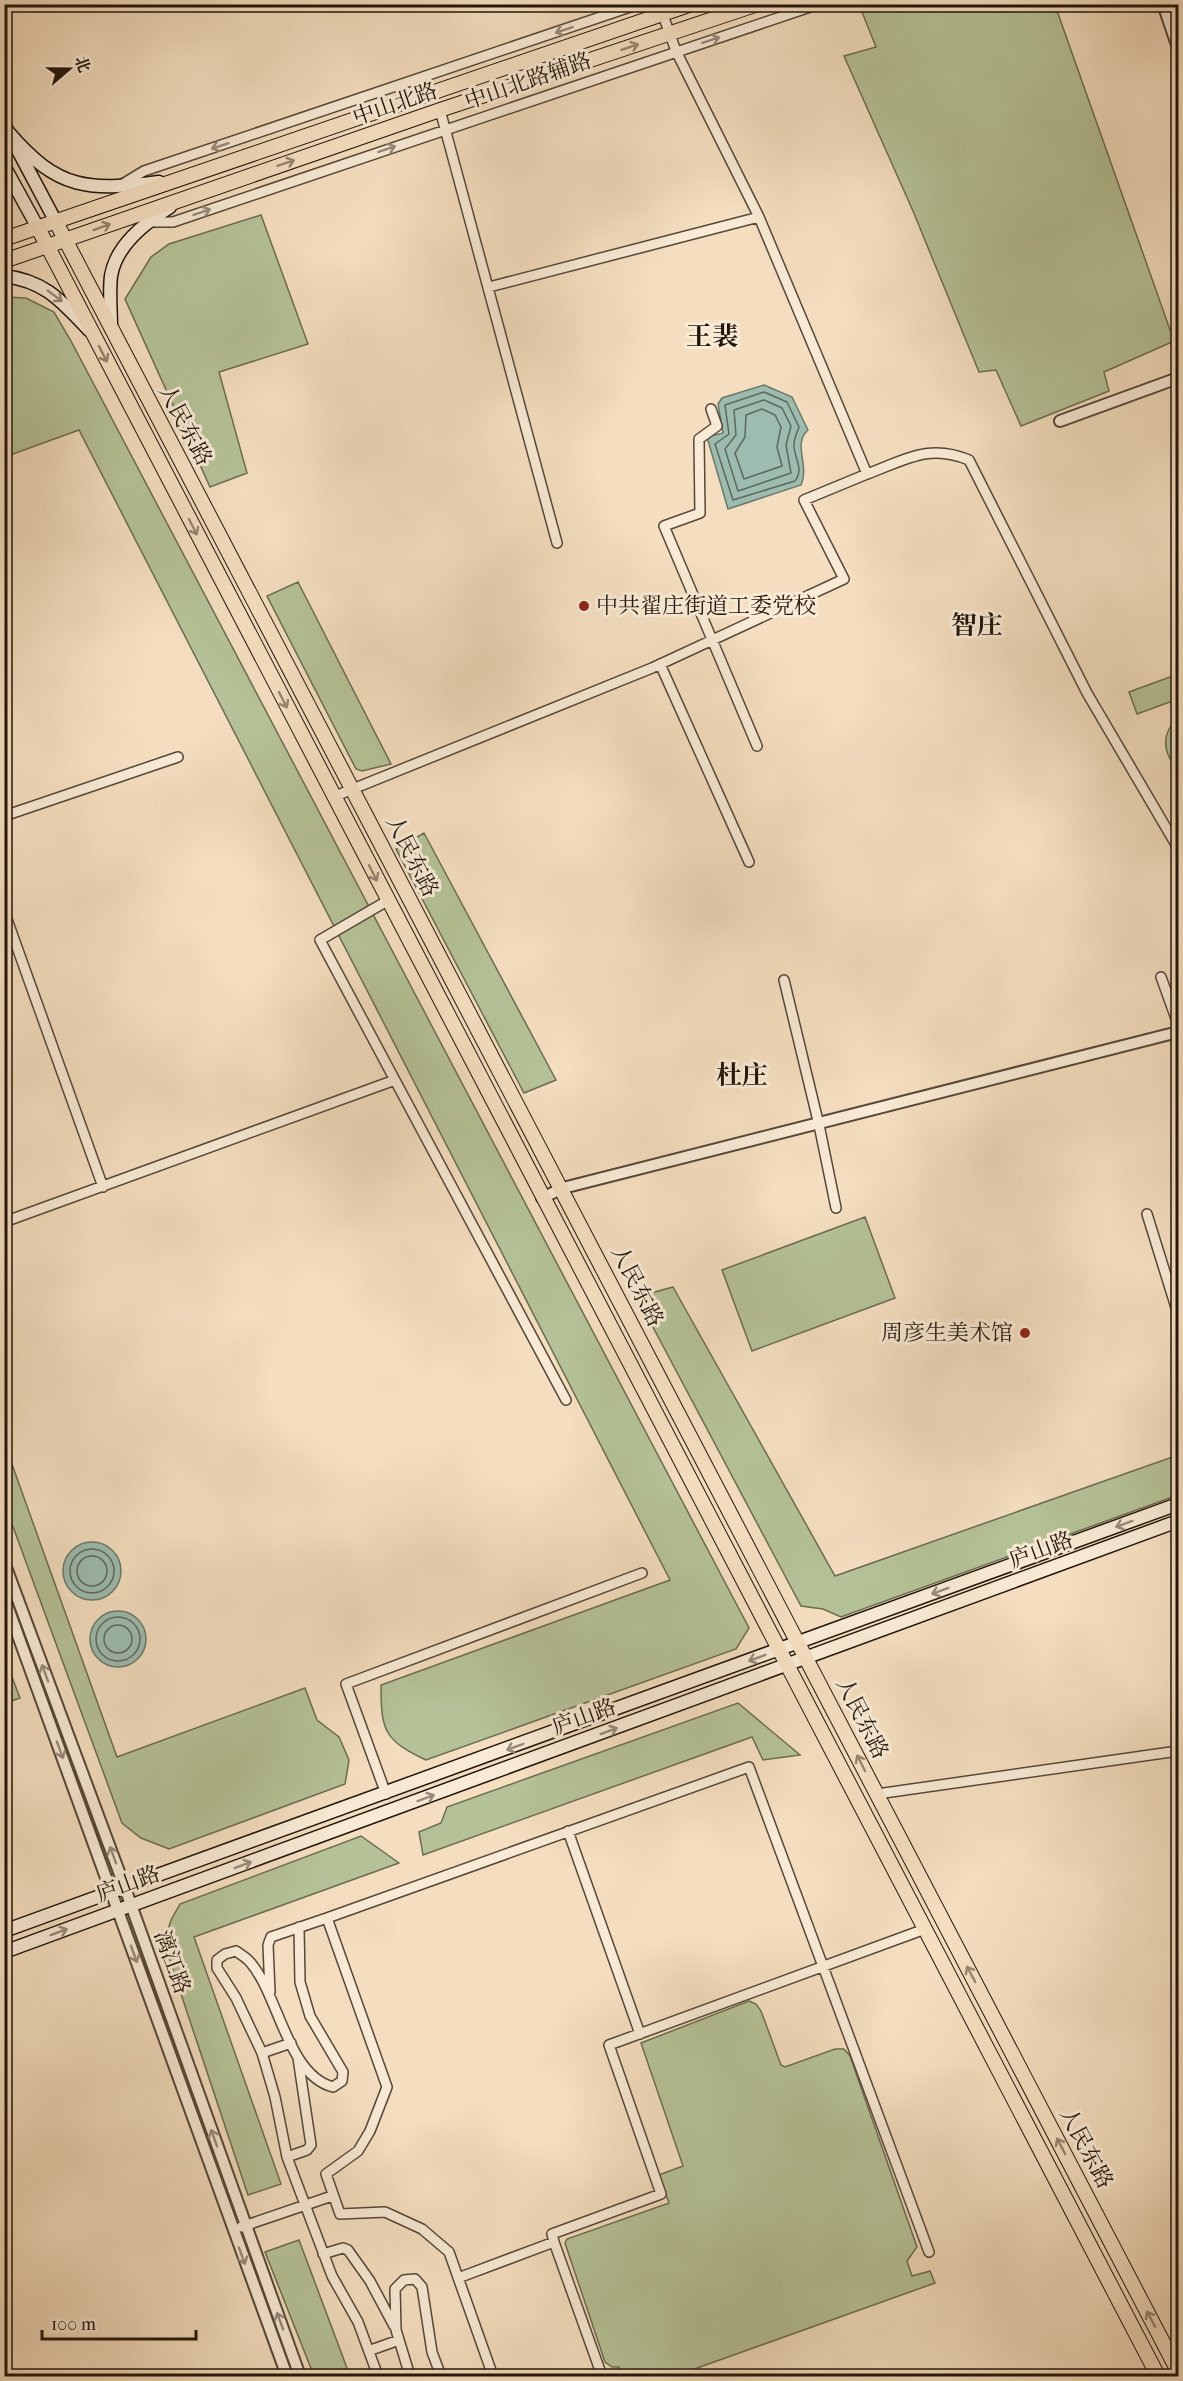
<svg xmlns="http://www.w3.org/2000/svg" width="1183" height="2381" font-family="'IM FELL French Canon','Noto Serif SC',serif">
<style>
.green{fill:#b5c297;stroke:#6b6c51;stroke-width:1.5}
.water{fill:#9cbcaf;stroke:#6b796d;stroke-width:1.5}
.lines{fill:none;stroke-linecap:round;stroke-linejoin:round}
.shore{stroke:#5e685d;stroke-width:1.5}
.minor-casing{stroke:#564738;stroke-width:12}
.tertiary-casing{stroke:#564738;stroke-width:14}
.secondary-casing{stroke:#21150b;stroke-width:15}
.primary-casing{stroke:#21150b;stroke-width:16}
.minor{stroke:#f8ead5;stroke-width:9}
.tertiary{stroke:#f8ead5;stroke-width:10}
.secondary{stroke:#f8ead5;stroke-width:12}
.primary{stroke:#f4debf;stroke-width:14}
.oneway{stroke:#978a7a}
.oneway2{stroke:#95846e}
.poi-dot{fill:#8f2418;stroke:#f8ead5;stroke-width:2}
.labels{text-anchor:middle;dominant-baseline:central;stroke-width:6;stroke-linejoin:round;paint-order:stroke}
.street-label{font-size:22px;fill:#21150b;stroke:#f8ead5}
.poi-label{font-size:22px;fill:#21150b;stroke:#f8ead5;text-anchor:start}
.quarter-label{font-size:26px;font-weight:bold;fill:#21150b;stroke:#f8ead5}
</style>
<rect width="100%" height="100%" fill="#f4debf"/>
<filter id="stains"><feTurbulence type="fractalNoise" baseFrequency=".00333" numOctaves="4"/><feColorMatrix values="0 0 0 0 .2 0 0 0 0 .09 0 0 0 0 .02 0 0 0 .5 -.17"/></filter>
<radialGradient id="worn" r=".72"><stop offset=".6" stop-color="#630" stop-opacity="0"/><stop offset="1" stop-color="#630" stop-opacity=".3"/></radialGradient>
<path class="green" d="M866 5H1055L1174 341 1104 372 1109 391 1021 426 996 370 979 372 913 211 844 56 876 47 860 7Z
M261 215 308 344 219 372 247 473 210 487 125 299 151 257 169 244Z
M4 297 26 298 54 312 71 341 749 1628 736 1649 426 1760C384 1740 381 1731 381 1685L670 1580 79 430 5 457Z
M298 582 391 764 362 771 356 769 267 596Z
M1178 674V699L1137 714 1129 692Z
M1178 718V770C1163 753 1160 734 1178 718Z
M424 833 556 1080 524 1093 396 849Z
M865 1217 895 1298 752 1351 722 1270Z
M673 1287 835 1576 1178 1455V1495L841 1617 823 1609 801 1606 637 1297Z
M4 1442 117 1757 305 1688 317 1720 339 1737 349 1760 345 1784 169 1849 141 1838 122 1823 5 1505Z
M4 1656 20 1698 5 1703H4Z
M738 1703 800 1755 763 1760 752 1737 423 1855 419 1832 441 1823 447 1807Z
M361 1836 399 1863 194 1937 281 2184 248 2195 164 1943 171 1920 180 1904Z
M749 2001 756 2004 761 2011 781 2065 785 2067 835 2049H844L850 2056 917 2247 907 2261 912 2276 930 2271 935 2283 675 2376H622L619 2367H612L605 2362 565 2243 567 2239 669 2203 659 2175 683 2166 641 2043Z
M299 2240 350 2376H314L265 2252Z"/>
<path class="water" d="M764 385 792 397 808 430C792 444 810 465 801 485L728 509 707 437 723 433 718 404 722 398Z
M63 1571a29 29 0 1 1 58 0a29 29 0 1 1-58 0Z
M90 1639a28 28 0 1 1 56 0a28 28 0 1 1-56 0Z"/>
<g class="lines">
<path class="shore" d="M764 392 787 402 799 427C797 433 793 440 794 447 795 459 804 469 795 481L733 500 715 444 729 434 725 405Z
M764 400 782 408 791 426 786 445 791 473 738 491 725 449 736 435 734 410Z
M762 409 775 415 781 427 777 447 782 466 744 479 735 453 745 437 746 415Z
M70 1571a22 22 0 1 1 44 0a22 22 0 1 1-44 0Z
M77 1571a15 15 0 1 1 30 0a15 15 0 1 1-30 0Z
M96 1639a22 22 0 1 1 44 0a22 22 0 1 1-44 0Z
M104 1639a14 14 0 1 1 28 0a14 14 0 1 1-28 0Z"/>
<defs>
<path id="minor" d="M440 110 557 543
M121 185 144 171 639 4
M148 222H173L819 4
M489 287 759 217
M711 409 717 426 699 439 700 513 664 526 757 746
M867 474C905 460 929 443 969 460L1087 693 1178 848
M660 664 749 862
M333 797 652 668 844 579 804 500 867 474 759 217 676 51 659 4
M4 816 178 757
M387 901 320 940 566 1400
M4 911 103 1187
M1161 977 1178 1024
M784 980 819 1125 836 1208
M1147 1214 1178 1314
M4 1222 395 1080
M386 1794 346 1684 642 1573
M877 1794 1178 1751
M568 1831 640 2034
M299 1927 300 1982 310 2016 343 2072 342 2081 333 2087C287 2075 279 1995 250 1962 247 1958 240 1954 236 1951L225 1954 217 1960V1968L236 1998 262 2053 275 2097 287 2157 332 2276 358 2322 378 2376
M270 1992 268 1945 271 1937 327 1918
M262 2053 291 2043
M287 2157 307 2150 311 2145 298 2058
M241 2227 332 2196
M554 2242 552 2234 661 2194 609 2045 925 1929
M323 2254 343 2248 348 2250 370 2281 394 2326
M458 2278 554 2242 602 2376
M371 2350 399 2340
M410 2376 396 2330 395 2289 404 2280 415 2279 422 2287 432 2352 441 2376
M493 2376 449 2252 422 2229 385 2212 340 2214 326 2174 358 2151 370 2131 387 2087 327 1918 749 1767 929 2252"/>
<path id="tertiary" d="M1163 4 1178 48
M1060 421 1178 378
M542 1198 563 1188 1178 1032
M4 1562 125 1888 300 2376
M4 1597 287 2376"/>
<path id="secondary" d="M4 124 56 222
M9 133C58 190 88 191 159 182
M4 166 38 228
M4 276C46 281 62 302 89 330
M111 328C111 311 109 293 111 276 116 245 145 223 170 207
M4 1931 1178 1504
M4 1952 1178 1521"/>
<path id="primary" d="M56 222 1178 2371
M38 228 1158 2376
M4 239 692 4
M4 261 440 110 758 4"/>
</defs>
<use href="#minor" class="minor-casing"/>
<use href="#tertiary" class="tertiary-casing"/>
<use href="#secondary" class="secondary-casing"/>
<use href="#primary" class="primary-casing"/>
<use href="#minor" class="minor"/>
<use href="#tertiary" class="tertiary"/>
<use href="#secondary" class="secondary"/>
<use href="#primary" class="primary"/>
</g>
<defs><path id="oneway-shaft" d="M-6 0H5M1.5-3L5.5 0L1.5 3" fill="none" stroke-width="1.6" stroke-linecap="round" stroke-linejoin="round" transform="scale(1.5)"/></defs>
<g class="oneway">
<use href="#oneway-shaft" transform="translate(564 30) rotate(161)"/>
<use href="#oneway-shaft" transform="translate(711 40) rotate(-18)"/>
<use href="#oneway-shaft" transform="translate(220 146) rotate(162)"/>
<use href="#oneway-shaft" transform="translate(387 149) rotate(-19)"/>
<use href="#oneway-shaft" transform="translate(202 212) rotate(-19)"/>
<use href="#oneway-shaft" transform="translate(55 296) rotate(37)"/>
<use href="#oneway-shaft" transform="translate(1124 1524) rotate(160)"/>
<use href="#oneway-shaft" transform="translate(940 1591) rotate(160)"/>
<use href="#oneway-shaft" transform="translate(757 1658) rotate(160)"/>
<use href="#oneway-shaft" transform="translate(45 1673) rotate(-110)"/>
<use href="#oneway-shaft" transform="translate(609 1731) rotate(-20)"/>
<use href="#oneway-shaft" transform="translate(515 1747) rotate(160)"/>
<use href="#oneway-shaft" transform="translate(60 1750) rotate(70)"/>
<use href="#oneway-shaft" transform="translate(426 1798) rotate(-20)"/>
<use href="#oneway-shaft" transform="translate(113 1855) rotate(-110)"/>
<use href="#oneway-shaft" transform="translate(243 1865) rotate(-20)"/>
<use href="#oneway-shaft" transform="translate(59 1932) rotate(-20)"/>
<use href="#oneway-shaft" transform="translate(134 1954) rotate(70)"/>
<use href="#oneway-shaft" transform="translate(214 2138) rotate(-110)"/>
<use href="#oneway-shaft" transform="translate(242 2256) rotate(70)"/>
<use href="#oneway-shaft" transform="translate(280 2321) rotate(-110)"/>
</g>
<g class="oneway2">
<use href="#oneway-shaft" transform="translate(630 47) rotate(-18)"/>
<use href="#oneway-shaft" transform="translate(286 163) rotate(-19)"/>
<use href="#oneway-shaft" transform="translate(102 227) rotate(-20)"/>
<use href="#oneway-shaft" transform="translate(103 354) rotate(63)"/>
<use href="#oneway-shaft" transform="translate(193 527) rotate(63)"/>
<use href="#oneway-shaft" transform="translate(283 700) rotate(63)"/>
<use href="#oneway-shaft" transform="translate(373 873) rotate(63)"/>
<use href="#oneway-shaft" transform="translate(861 1763) rotate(-117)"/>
<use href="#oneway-shaft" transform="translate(971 1974) rotate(-118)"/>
<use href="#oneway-shaft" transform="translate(1061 2146) rotate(-118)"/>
<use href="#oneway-shaft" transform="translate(1151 2319) rotate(-118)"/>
</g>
<g class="poi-dot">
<circle cx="584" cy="606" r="6"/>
<circle cx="1025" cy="1333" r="6"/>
</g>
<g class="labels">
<g class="street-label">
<text transform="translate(528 81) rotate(-19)">中山北路辅路</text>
<text transform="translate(395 104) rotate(-19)">中山北路</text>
<text transform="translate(185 425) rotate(62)">人民东路</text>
<text transform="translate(412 856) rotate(63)">人民东路</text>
<text transform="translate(637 1286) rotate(63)">人民东路</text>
<text transform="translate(1041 1550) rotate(-20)">庐山路</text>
<text transform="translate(584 1717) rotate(-20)">庐山路</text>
<text transform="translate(862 1718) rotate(63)">人民东路</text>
<text transform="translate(128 1884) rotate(-20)">庐山路</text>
<text transform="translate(172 1962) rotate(70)">漓江路</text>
<text transform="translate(1086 2148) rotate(62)">人民东路</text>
</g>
<g class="poi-label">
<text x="596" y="606">中共翟庄街道工委党校</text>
<text x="1013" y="1333" text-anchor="end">周彦生美术馆</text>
</g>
<g class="quarter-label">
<text x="712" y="336">王裴</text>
<text x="977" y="625">智庄</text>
<text x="742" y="1075">杜庄</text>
</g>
</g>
<rect width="1183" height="2381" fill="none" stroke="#f4debf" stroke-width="24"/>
<rect x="6" y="6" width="1171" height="2369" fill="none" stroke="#21150b" stroke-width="3"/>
<rect x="12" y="12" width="1159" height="2357" fill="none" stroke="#21150b" stroke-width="1.5"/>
<g transform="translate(69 69) rotate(70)" stroke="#f8ead5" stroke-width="4.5" paint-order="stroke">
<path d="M0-4.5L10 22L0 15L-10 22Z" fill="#21150b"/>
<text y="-9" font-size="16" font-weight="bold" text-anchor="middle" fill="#21150b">北</text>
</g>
<path d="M42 2330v9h154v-9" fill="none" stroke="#21150b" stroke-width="3"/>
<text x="51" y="2330" font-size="18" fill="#21150b" stroke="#f8ead5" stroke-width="4.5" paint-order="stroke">100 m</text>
<rect width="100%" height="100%" filter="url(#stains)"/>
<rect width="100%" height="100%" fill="url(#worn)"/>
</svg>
